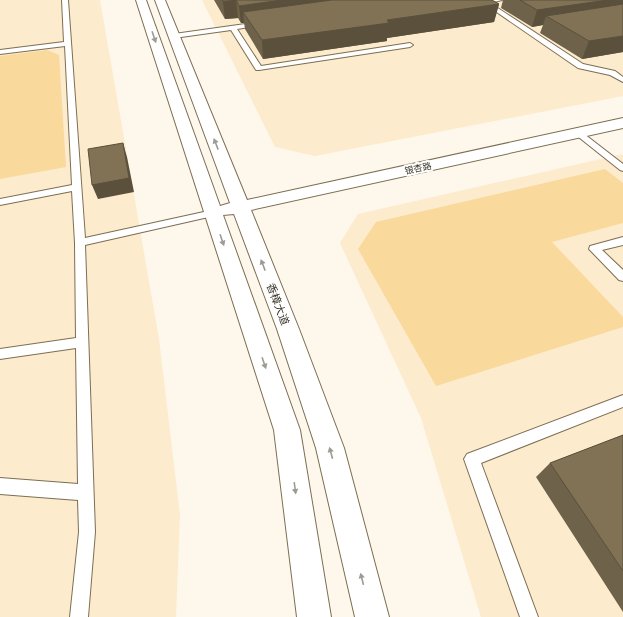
<svg xmlns="http://www.w3.org/2000/svg" width="623" height="617" font-family="Quicksand,'Noto Sans SC',sans-serif">
<style>
.built{fill:#fcebcd}
.green{fill:#fad99c}
.lines{fill:none;stroke-linecap:round;stroke-linejoin:round}
.lane-casing{stroke:#7d6e52;stroke-width:2}
.secondary-casing{stroke:#7d6e52;stroke-width:2}
.lane{fill:#fff;fill-rule:evenodd}
.secondary{fill:#fff;fill-rule:evenodd}
.wall{fill:#6f624a}
.shaded-wall{fill:#5a503c}
.building{fill:#817256;stroke:#5a503c}
.oneway{fill:#9e9a94}
.labels{text-anchor:middle;dominant-baseline:central;stroke-width:4;stroke-linejoin:round;paint-order:stroke}
.far-street-label{font-size:9px;fill:#3c362a;stroke:#fff}
.street-label{font-size:11px;fill:#3c362a;stroke:#fff}
</style>
<rect width="100%" height="100%" fill="#fef7eb"/>
<path class="built" d="M0 0H100L159 339 180 515 176 617H0Z
M202 0H623V96L315 156 275 147Z
M623 154V617H481L421 418 340 243 358 214Z"/>
<path class="green" d="M47 50 59 55 66 167 0 179V56Z
M605 169 623 183V223L552 242 623 317V327L436 386 358 249 376 222Z"/>
<g class="lines">
<defs>
<path id="lane" d="M62 0H68L85 238 213 210 218 213 213 216 85 245 95 532 88 617H70L79 532 78 500 0 494V478L78 484 76 348 0 359V349L76 338 75 243 72 191 0 205V199L72 185 65 46 0 54V50L64 42Z
M487 0H502L490 3 583 64 615 71 623 77V82L610 75 578 68 482 2Z
M260 22 263 24 262 25 237 29 261 66 410 43 413 45 410 47 259 70H256L231 30 174 38 171 36 174 34Z
M579 130 623 164V171L620 170 576 135 575 133Z
M623 237V245L602 250 623 270V281L619 280 589 249 590 246Z
M623 395V407L481 463 538 617H520L464 459 467 454Z"/>
<path id="secondary" d="M136 0H146L220 206 230 203 155 0H165L247 200 623 118V128L251 210 299 329 344 448 389 617H355L316 448 277 329 234 214 223 215 300 430 331 617H297L274 430Z"/>
</defs>
<use href="#lane" class="lane-casing"/>
<use href="#secondary" class="secondary-casing"/>
<use href="#lane" class="lane"/>
<use href="#secondary" class="secondary"/>
</g>
<path class="wall" d="M214 0H492L499 4 494 22 387 38V41L263 59 245 29 244 23H241L238 18 225 19Z
M503 0H623V52L582 59 540 33 543 25 532 27 501 8Z
M623 435V612L536 477 550 463Z"/>
<path class="shaded-wall" d="M236 0 238 18 225 19 223 2Z
M282 0H389L243 12 244 23H241L239 6Z
M608 0H623V13L546 16 543 25 532 27 537 10Z
M499 4 494 22 387 38V41L263 59 262 40 387 20Z
M623 36V52L582 59 589 41Z
M123 143 127 157 134 192 98 199 92 185Z"/>
<path class="building" d="M222 0H282L239 6 236 0 223 2Z
M332 0H492L499 4 387 20 389 23 262 40 243 12Z
M520 0H608L537 10Z
M623 4V36L589 41 546 16Z
M123 143 129 178 92 185 88 149Z
M623 435V571L550 463Z"/>
<defs><path id="oneway-solid" d="M-6-.8H1V-3.2L6.5 0L1 3.2V.8H-6Z"/></defs>
<g class="oneway">
<use href="#oneway-solid" transform="translate(154 37) rotate(71)"/>
<use href="#oneway-solid" transform="translate(216 144) rotate(-111)"/>
<use href="#oneway-solid" transform="translate(222 240) rotate(71)"/>
<use href="#oneway-solid" transform="translate(263 265) rotate(-111)"/>
<use href="#oneway-solid" transform="translate(264 363) rotate(71)"/>
<use href="#oneway-solid" transform="translate(331 453) rotate(-105)"/>
<use href="#oneway-solid" transform="translate(295 488) rotate(82)"/>
<use href="#oneway-solid" transform="translate(362 579) rotate(-104)"/>
</g>
<g class="labels">
<g class="far-street-label">
<text transform="translate(418 168) rotate(-12)">银杏路</text>
</g>
<g class="street-label">
<text transform="translate(278 304) rotate(69)">香樟大道</text>
</g>
</g>
</svg>
